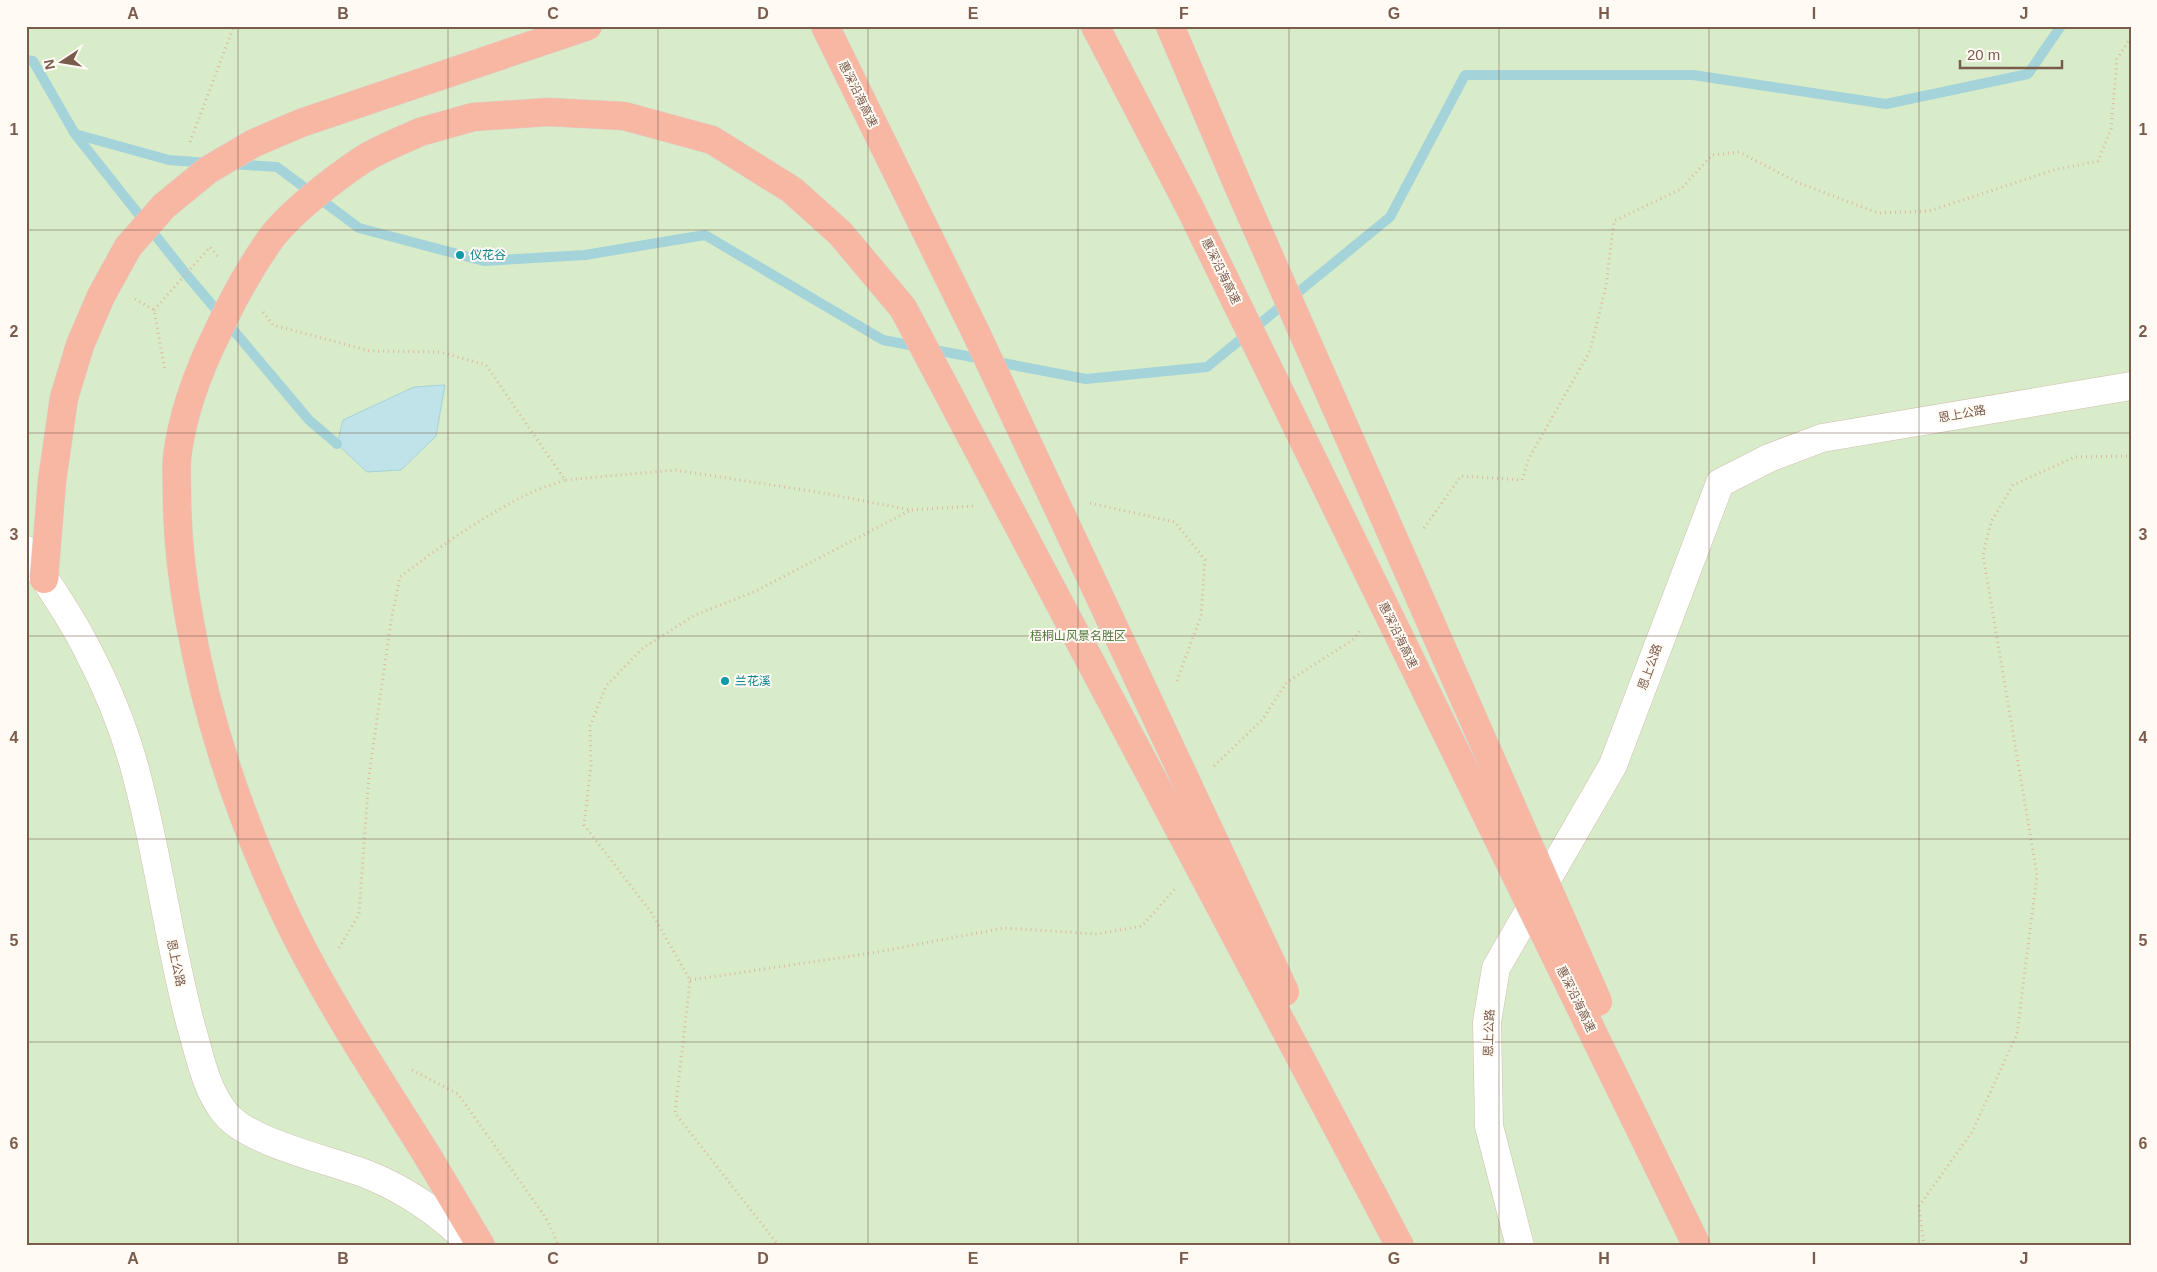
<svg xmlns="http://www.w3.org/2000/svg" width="2157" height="1272" font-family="Arial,'Noto Sans SC',sans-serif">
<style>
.green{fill:#d8ecc9}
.water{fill:#bfe3e8;stroke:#a5d3da}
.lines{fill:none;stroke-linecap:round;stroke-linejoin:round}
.stream{stroke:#a5d3da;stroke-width:10}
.tertiary-casing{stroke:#d1beb0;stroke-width:29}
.motorway-casing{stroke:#dad1cd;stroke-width:29}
.path{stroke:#d9b8a5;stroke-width:3;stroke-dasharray:1 4;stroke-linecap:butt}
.tertiary{stroke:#fff;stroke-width:28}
.motorway{stroke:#f7b7a3;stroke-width:28}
.motorway-bridge-casing{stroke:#dad1cd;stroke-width:29;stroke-linecap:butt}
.motorway-bridge{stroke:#f7b7a3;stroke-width:28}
.grid{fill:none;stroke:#7a5c4d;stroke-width:1;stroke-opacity:0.55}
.culture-dot{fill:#0f9aa8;stroke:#fffaf3;stroke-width:2}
.labels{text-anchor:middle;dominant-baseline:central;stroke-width:4;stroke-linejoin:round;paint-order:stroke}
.street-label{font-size:12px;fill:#7a5c4d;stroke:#fffaf3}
.culture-label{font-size:12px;fill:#0d838f;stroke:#fffaf3;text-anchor:start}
.park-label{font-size:12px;fill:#537a41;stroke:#fffaf3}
.neatline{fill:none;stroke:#7a5c4d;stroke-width:2}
.grid-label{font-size:16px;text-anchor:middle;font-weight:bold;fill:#7a5c4d}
</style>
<rect width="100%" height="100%" fill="#fdf6ec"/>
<path class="green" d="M26 26H2131V1246H26Z"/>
<path class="water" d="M445 385 436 436 401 470 367 472 337 444 343 420 414 387Z"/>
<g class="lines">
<path class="stream" d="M26 60 33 61 75 134 169 160 209 163
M75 134 186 274 309 420 337 444
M231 164 277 167 359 228 484 261 585 255 705 235 883 340 1086 379 1207 367 1390 217 1465 75H1693L1886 104 2028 74 2061 26"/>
<defs>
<path id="tertiary" d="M26 550C46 582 70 614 87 649 108 689 126 733 137 777 159 859 169 944 191 1026 200 1056 205 1088 225 1113 250 1144 332 1160 371 1176 410 1192 443 1216 473 1246
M1520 1246 1489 1126 1487 1022 1496 968 1613 765 1720 483 1769 458 1822 438 2131 386"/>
<path id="motorway" d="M825 26 976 333
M1095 26 1189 206
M1170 26 1240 190
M420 132 473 117 548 112 624 116 712 140 792 190 840 233
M427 1155 481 1246"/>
</defs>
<use href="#tertiary" class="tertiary-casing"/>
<use href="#motorway" class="motorway-casing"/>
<path class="path" d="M190 142 234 26
M135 299 154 310 165 370
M154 310 210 247 220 259
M263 312 273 325 370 351 440 352 486 365 565 480 675 470 823 493 911 510 974 506
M1090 503 1175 522 1205 560 1201 616 1176 683
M1424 528 1461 476 1522 480 1529 458 1590 351 1606 286 1614 221 1681 189 1712 155 1739 152 1799 183 1878 213 1929 211 2054 170 2098 161 2111 129 2117 59 2131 37
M1214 766 1262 720 1287 682 1354 639 1361 629
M339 948 359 914 369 775 391 621 400 577C438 548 479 519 522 497 535 490 551 485 565 480
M690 980 872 953 1004 928 1097 934 1142 926 1175 889
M412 1070 458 1094 546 1218 559 1246
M779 1246 675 1113 690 980 651 912 584 825 591 766 590 726 606 686 643 648 695 615 756 591 911 510
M1924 1246 1919 1206 1972 1132 2017 1034 2037 875 1983 555 1991 522 2013 485 2075 457 2131 456"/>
<use href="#tertiary" class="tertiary"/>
<use href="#motorway" class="motorway"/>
<defs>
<path id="motorway-bridge" d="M420 132C401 141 379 149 362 160 335 178 291 212 272 237 251 266 234 297 219 329 199 369 182 414 177 458 176 470 177 482 177 494 177 538 182 580 190 623 209 729 244 829 291 926 330 1005 380 1080 427 1155
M1240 190 1598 1002
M1189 206 1697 1246
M840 233 903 308 1400 1246
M976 333 1285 992
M44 579 52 481 64 398 80 345 101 296 128 247 164 206 208 170 254 143 301 123 588 26"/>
</defs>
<use href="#motorway-bridge" class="motorway-bridge-casing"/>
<use href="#motorway-bridge" class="motorway-bridge"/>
</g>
<path class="grid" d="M238 26V1246M448 26V1246M658 26V1246M868 26V1246M1078 26V1246M1289 26V1246M1499 26V1246M1709 26V1246M1919 26V1246M26 230H2131M26 433H2131M26 636H2131M26 839H2131M26 1042H2131"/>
<g class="culture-dot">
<circle cx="460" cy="255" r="5"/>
<circle cx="725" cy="681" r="5"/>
</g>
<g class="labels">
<g class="street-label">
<text transform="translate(858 94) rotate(64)">惠深沿海高速</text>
<text transform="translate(1221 271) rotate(64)">惠深沿海高速</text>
<text transform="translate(1962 414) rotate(-10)">恩上公路</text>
<text transform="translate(1398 635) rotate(64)">惠深沿海高速</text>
<text transform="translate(1650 667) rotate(-70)">恩上公路</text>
<text transform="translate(176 963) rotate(78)">恩上公路</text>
<text transform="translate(1576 999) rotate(64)">惠深沿海高速</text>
<text transform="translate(1489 1033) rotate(-88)">恩上公路</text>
</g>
<g class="culture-label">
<text x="470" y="255">仪花谷</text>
<text x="735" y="681">兰花溪</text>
</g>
<g class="park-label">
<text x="1078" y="636">梧桐山风景名胜区</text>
</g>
</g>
<rect width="2157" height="1272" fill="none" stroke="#fffaf3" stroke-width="55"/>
<g transform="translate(62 62) rotate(258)" stroke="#fffaf3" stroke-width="4" paint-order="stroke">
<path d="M0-4L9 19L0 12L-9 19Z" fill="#7a5c4d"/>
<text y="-8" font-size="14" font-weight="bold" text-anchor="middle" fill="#7a5c4d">N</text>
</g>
<path d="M1960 60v8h102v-8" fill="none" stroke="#7a5c4d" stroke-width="2.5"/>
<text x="1967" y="60" font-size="15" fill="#7a5c4d" stroke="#fffaf3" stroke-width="4" paint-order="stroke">20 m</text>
<rect x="28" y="28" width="2102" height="1216" class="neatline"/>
<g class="grid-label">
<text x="133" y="19">A</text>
<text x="343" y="19">B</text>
<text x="553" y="19">C</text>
<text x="763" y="19">D</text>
<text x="973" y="19">E</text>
<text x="1184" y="19">F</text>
<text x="1394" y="19">G</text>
<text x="1604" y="19">H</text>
<text x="1814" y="19">I</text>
<text x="2024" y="19">J</text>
<text x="14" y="135">1</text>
<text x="2143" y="135">1</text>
<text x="14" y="337">2</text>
<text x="2143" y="337">2</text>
<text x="14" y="540">3</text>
<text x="2143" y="540">3</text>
<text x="14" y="743">4</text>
<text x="2143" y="743">4</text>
<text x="14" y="946">5</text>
<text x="2143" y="946">5</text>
<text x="14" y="1149">6</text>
<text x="2143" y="1149">6</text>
<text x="133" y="1264">A</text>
<text x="343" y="1264">B</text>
<text x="553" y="1264">C</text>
<text x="763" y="1264">D</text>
<text x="973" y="1264">E</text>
<text x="1184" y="1264">F</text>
<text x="1394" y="1264">G</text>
<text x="1604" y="1264">H</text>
<text x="1814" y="1264">I</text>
<text x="2024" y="1264">J</text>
</g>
</svg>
